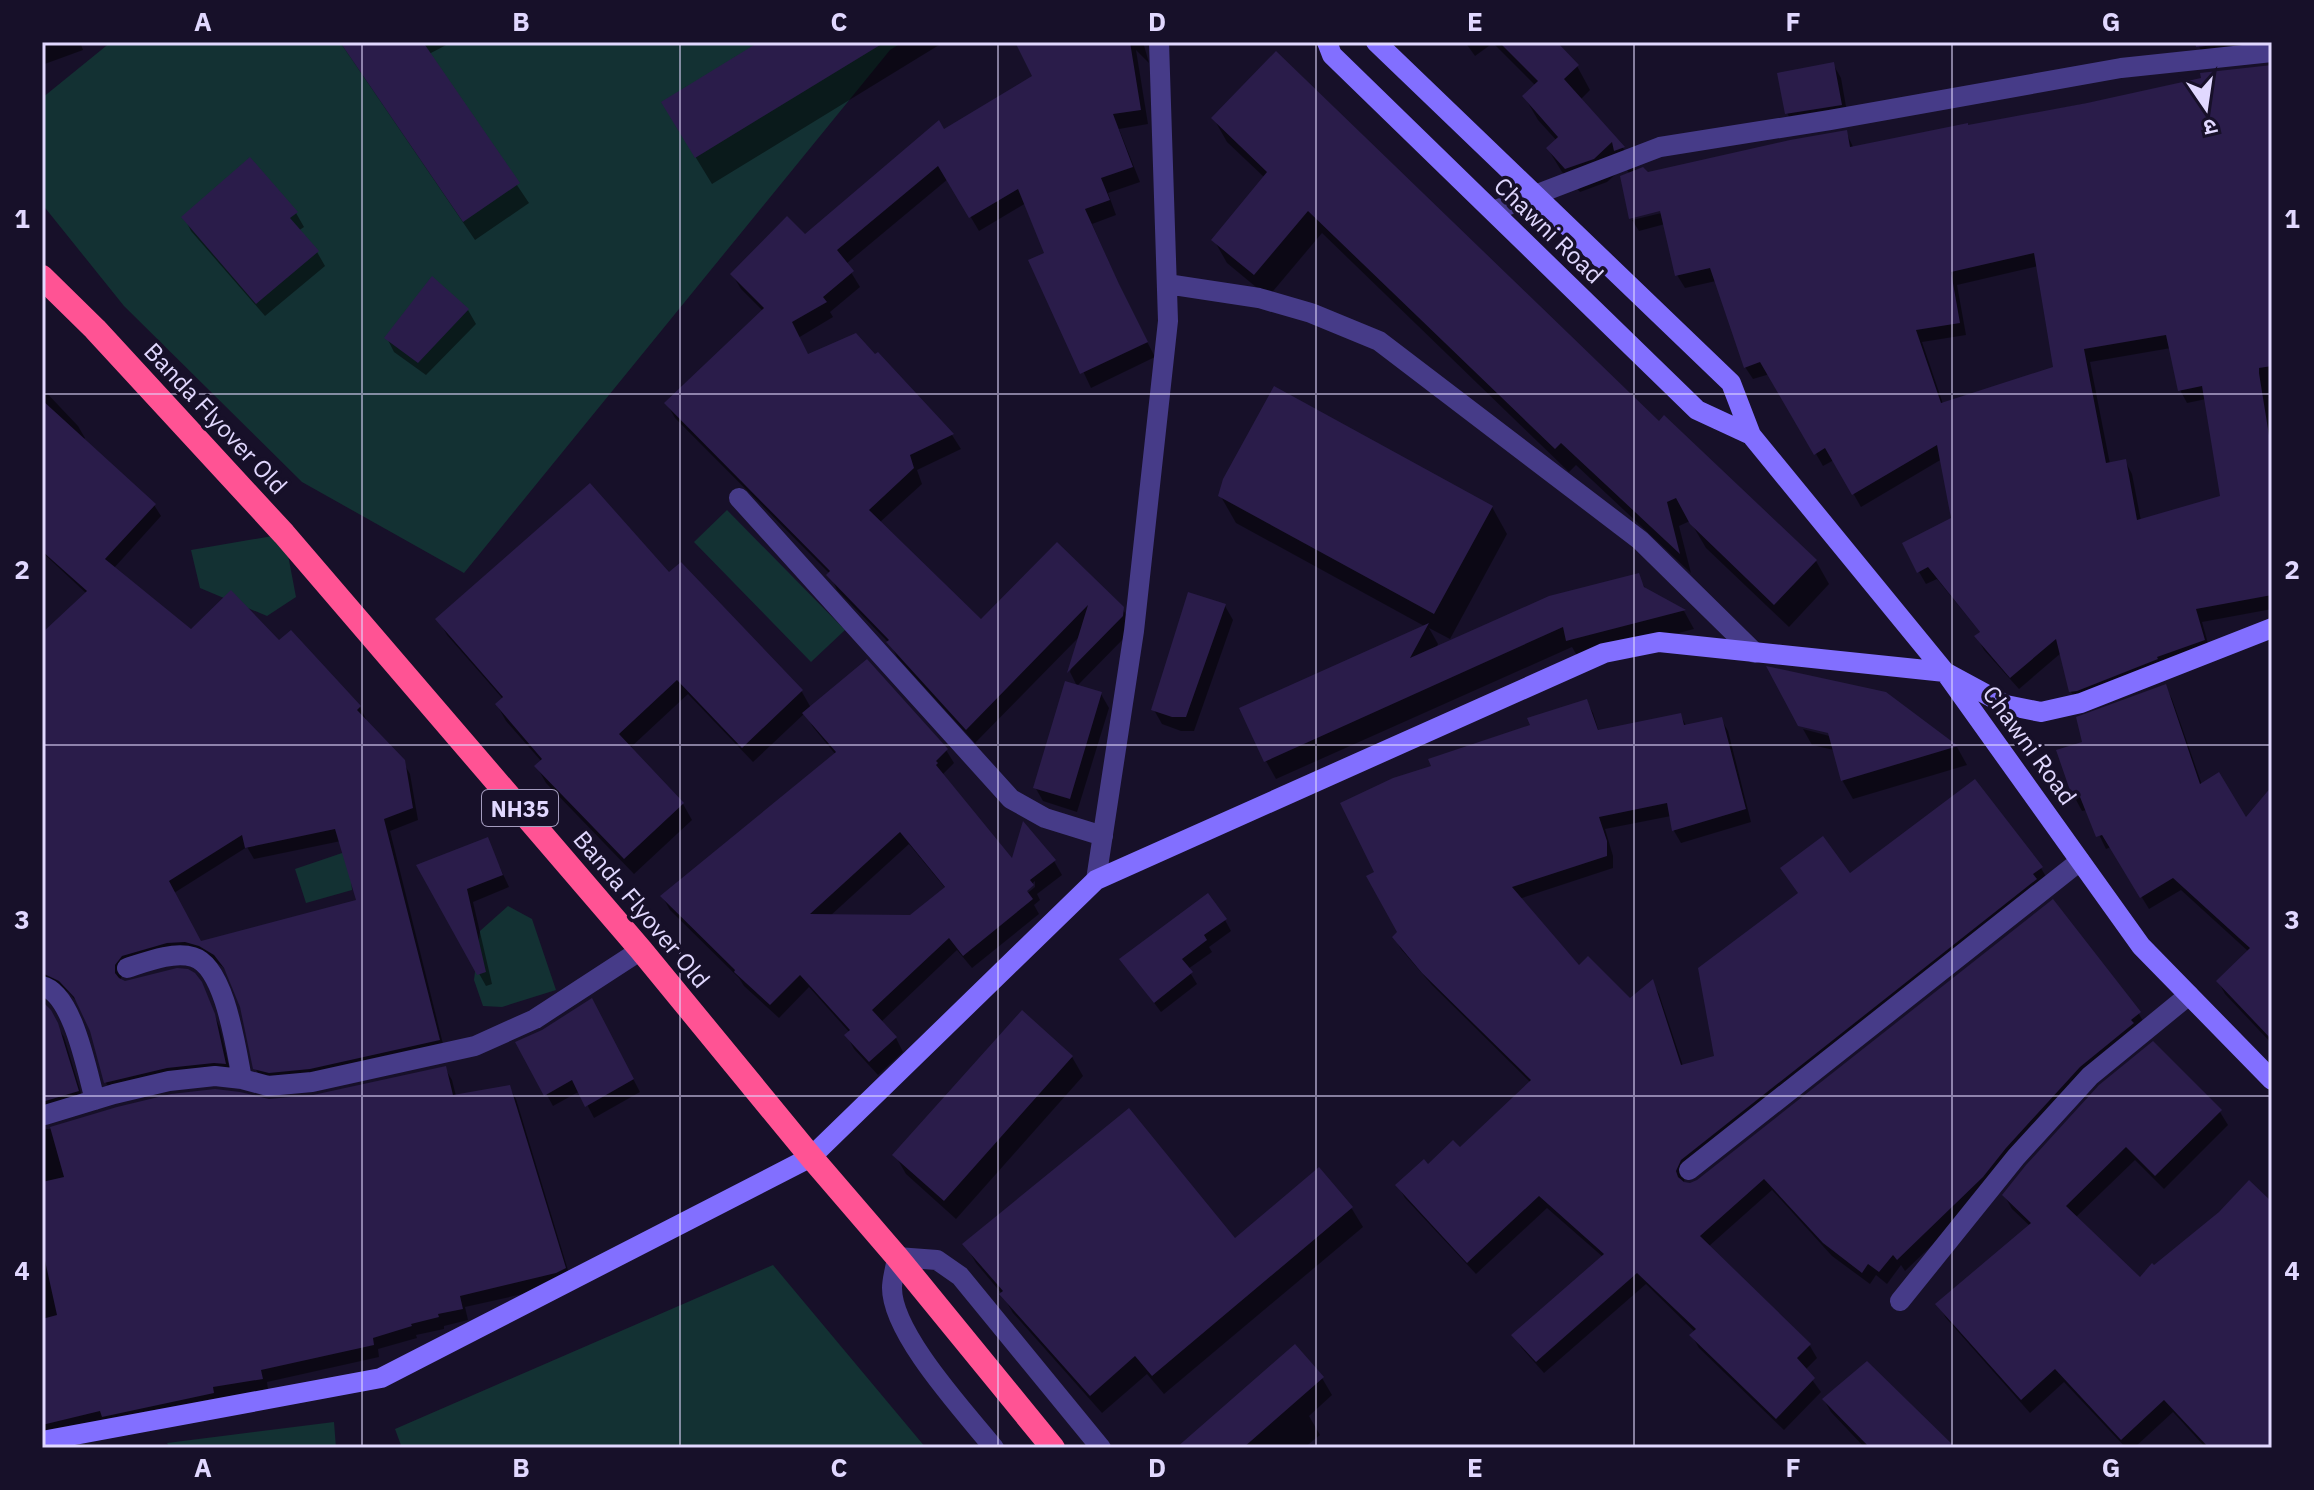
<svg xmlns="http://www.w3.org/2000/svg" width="2314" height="1490" font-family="'IBM Plex Sans','Noto Sans Devanagari',sans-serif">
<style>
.green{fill:#133133}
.shadow{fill:#0007;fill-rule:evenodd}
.building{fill:#2a1c4a;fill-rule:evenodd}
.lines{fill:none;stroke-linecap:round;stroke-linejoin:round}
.street{stroke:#463b88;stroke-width:20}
.secondary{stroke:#826fff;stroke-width:20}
.highway{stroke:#ff5394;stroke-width:24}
.grid{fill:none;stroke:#e1d8ff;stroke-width:2;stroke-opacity:0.55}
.labels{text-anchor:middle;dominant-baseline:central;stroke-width:7;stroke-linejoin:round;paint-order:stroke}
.shield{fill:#171029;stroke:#a49cbf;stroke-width:2}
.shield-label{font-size:22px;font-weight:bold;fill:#e1d8ff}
.street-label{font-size:24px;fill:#e1d8ff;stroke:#171029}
.neatline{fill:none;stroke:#e1d8ff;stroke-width:3}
.grid-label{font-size:26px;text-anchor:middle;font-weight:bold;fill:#e1d8ff}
</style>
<rect width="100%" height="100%" fill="#171029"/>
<path class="green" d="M111 42H903L890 50 464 573 302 482 124 306 42 204V98Z
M727 510 845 630 811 662 694 542Z
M284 534 296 597 267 616 200 588 191 550Z
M348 851 352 890 306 903 295 869Z
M508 906 532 919 556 990 502 1007 483 1006 474 980 480 931Z
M773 1265 926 1448H402L395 1429Z
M334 1422 336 1448H170L167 1443Z"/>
<path class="shadow" d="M42 42H80L83 50 42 65Z
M340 42H452L429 54 529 203 475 240Z
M763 42H944L712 184 679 130Z
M1017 42H1143L1149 63 1136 50 1148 124 1119 129 1140 182 1108 193 1116 215 1092 224 1126 301 1155 357 1091 388 1031 261 1046 254 1026 203 979 231 948 179 846 264 860 287 830 312 833 317 798 338 808 356 875 357 878 355 952 435 961 449 917 470 922 484 879 523 981 622 1057 544 1122 608 1131 623 1130 632 1077 686 1070 672 1081 635 975 743 897 657 891 645 837 590 830 574 675 418 667 404 764 312 741 289 732 274 805 237 944 132 1035 77Z
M1465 42H1557L1577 66 1590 90 1580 100 1623 148 1637 172 1647 175 1846 132 1854 149 2272 67V609L2202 622 2211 654 2079 704 2071 692 2061 653 2019 689 1984 650 1977 637 1981 633 1937 579 1926 584 1919 572 1954 519 1942 459 1861 507 1834 460 1823 466 1770 374 1753 379 1745 367 1716 281 1685 288 1677 275 1665 224 1639 231 1632 220 1670 211V207L1632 216V219L1630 175 1625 166 1607 182 1580 192 1562 172 1548 149 1557 141 1538 120 1524 96 1536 86 1493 43 1475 56ZM2038 266 2055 368 1943 404 1922 342 1966 335 1957 285ZM2171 348 2180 390 2187 403 2206 399 2222 498 2141 521 2132 474 2125 461 2110 464 2090 362Z
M2197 42H2272V52L2205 59Z
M1833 64 1841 78 1848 118 1795 127 1787 113Z
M1214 119 1659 423 1816 561 1829 584 1789 627 1706 548 1690 521 1679 526 1691 573 1576 465 1569 472 1322 233 1268 297 1227 263 1214 240 1265 178 1227 142Z
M296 213 304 227 298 231 317 252 325 266 265 316 191 231 184 217Z
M468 310 476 324 426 375 394 352 387 338Z
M42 388 78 426 85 438 83 440 154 505 161 516 114 568 191 631 279 643 360 707 366 719 365 720 403 762 410 774 418 820 390 831 445 1052 262 1080 255 1068 247 1026 230 977 223 967 208 957 124 970 120 981 201 984 220 1028 231 1075 113 1094 106 1083 91 1030 80 1005 68 992 55 985 42 986V636L87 594 42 552ZM341 841 358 901 200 943 174 893 247 847 254 859Z
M1220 495 1492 507 1507 534 1450 639 1429 628 1438 644 1436 649 1638 576 1647 591 1684 611 1694 629 1579 659 1572 647 1276 779 1266 761 1426 627 1236 523Z
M681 564 802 692 811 708 946 750 954 763 942 775 1013 862 1024 825 1054 861 1062 875 1037 894 1040 900 1034 905 1039 914 972 968 957 950 881 1022 896 1038 903 1052 878 1075 854 1049 847 1036 850 1033 809 987 779 1018 744 986 739 978 670 910 662 896 836 755 813 727 805 713 753 762 688 694 630 748 683 804 692 820 634 874 546 783 537 767 542 762 506 721 497 705 503 699 447 635 438 619 669 575ZM909 844 946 889 911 917 830 916ZM1035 881V887L1020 899 1018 896Z
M1225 606 1233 620 1194 731H1181L1162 724 1154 710Z
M2165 686 2172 699 2202 785 2246 820 2272 789V1044L2225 994 2218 981 2249 952 2181 890 2149 909 2111 847 2106 849 2087 810 2082 811 2075 798 2084 743Z
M1101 694 1109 708 1077 812 1043 801 1035 787Z
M1885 694 1957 747 1967 765 1853 799 1842 780 1834 750 1812 745 1803 729 1837 738Z
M1586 701 1593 713 1599 732 1680 715 1687 727 1721 719 1728 731 1751 822 1681 843 1674 831 1671 816 1605 829 1613 856V868L1519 899 1579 968 1630 1001 1652 982 1659 994 1683 1066 1717 1058 1850 876 2041 868 2048 880 1687 1172 1683 1184 1690 1185 1698 1182 2052 902 2139 1014 2146 1026 1990 1190 1905 1271 1901 1265 1887 1284 1876 1275 1870 1284 1832 1256 1772 1190 1708 1247 1810 1346 1817 1358 1805 1370 1821 1392 1784 1430 1699 1348 1692 1336 1695 1332 1646 1284 1544 1373 1521 1347 1514 1335 1603 1257 1547 1208 1476 1274 1405 1198 1398 1186 1428 1166 1460 1150 1531 1083 1432 985 1401 949 1394 937 1399 933 1376 873 1433 767 1532 726Z
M487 840 509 887 473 902 492 984 486 986 419 866Z
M1225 920 1231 931 1209 947 1212 952 1188 969 1197 984 1161 1012 1122 960Z
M42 1003 64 1037 84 1103 42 1118Z
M598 1012 640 1092 594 1118 580 1091 553 1106 518 1043Z
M1072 1057 1083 1076 956 1219 906 1174 895 1155Z
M445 1068 452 1080 456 1096 509 1087 516 1099 571 1280 563 1285 465 1307 468 1320 444 1326V1329L416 1335 417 1338 378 1349 379 1357 267 1382 268 1390 42 1438V1129H49L118 1108 313 1097Z
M2220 1112 2228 1125 2164 1189 2135 1160 2076 1217 2140 1280 2154 1268 2272 1205V1448H2206L2173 1412 2134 1448H2126L2064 1382 2030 1413 1946 1318 1938 1304 2030 1226 2012 1209 2004 1195 2027 1167Z
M1319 1170 1352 1209 1363 1227 1164 1394 1147 1374 1102 1413 1013 1313 1002 1294 976 1263 965 1244 1235 1240Z
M1322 1378 1332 1395 1309 1416 1320 1435 1304 1448H1179Z
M1824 1400 1915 1448H1865L1831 1412Z"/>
<path class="building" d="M340 42H423L520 183 463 222Z
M759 42H885L695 158 661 102Z
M1015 42H1130L1141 110 1113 114 1133 167 1101 178 1110 200 1085 209 1119 284 1148 342 1080 374 1028 260 1044 253 1018 189 969 218 938 166 837 250 854 271 823 297 827 302 792 322 808 354 856 333 875 354 878 352 954 434 910 455 914 468 869 510 981 619 1057 542 1124 607 1123 616 1067 673 1088 605 966 730 886 642 889 640 826 575 830 571 664 403 764 308 730 274 787 216 805 234 939 120 944 129 1032 76Z
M1499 42H1557L1579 65 1564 79 1625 147 1614 151 1612 142 1594 159 1565 169 1546 148 1558 137 1522 96 1538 81Z
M2195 42H2243L2196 47Z
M1276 51 1659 421 1664 415 1817 560 1774 605 1690 524 1676 498 1667 502 1680 554 1561 443 1555 449 1308 211 1254 275 1211 240 1267 172 1211 118Z
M1834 62 1842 105 1785 114 1777 73Z
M2272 65V366L2259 368V373L2272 454V595L2196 609 2205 640 2157 657 2158 659 2077 691 2069 692 2056 639 2010 678 1974 636 1980 632 1928 567 1917 573 1902 543 1951 518 1937 445 1852 495 1825 448 1814 455 1760 362 1744 368 1710 268 1675 276 1660 211 1629 219 1620 176 1643 167 1648 172 1790 140 1847 130 1850 147 1968 123V125L2087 103 2201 78 2200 73ZM2034 253 2053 367 1941 403 1916 330 1960 323 1951 272ZM2166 335 2178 391 2202 386 2220 496 2137 520 2126 459 2106 463 2084 349Z
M250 157 298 212 290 218 319 251 256 304 181 217Z
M432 276 469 309 418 363 384 338Z
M1274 386 1493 506 1434 614 1218 496 1223 479Z
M42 400 156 504 105 559 191 629 231 590 279 640 291 630 361 706 357 710 405 760 413 808 384 819 440 1040 310 1069 269 1073 253 1069 240 1007 224 968 214 955 199 946 185 942 167 943 122 956 115 965V973L119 978 125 981 177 968 188 969 195 973 202 982 215 1014 226 1064 214 1063 167 1068 104 1083 90 1031 74 997 59 981 42 973V633L87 591 42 551ZM335 829 356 900 201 941 169 881 242 835 245 848Z
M590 483 669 572 681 562 803 690 742 748 677 680 619 734 684 803 624 859 534 766 542 759 495 704 503 697 435 619Z
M1639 573 1644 587 1686 610 1566 641 1563 627 1264 762 1239 708 1429 623 1410 658 1549 596Z
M1188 592 1226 604 1186 717H1172L1151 710Z
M867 659 948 749 936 761 938 763 936 765 1012 858 1023 821 1056 860 1030 880 1034 885 1027 891 1033 899 963 956 949 938 872 1010 897 1037 869 1062 844 1035 850 1030 800 975 770 1005 734 972 735 970 660 896 836 752 802 713ZM900 832 945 887 910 915 810 914Z
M1766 666 1886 692 1958 746 1841 781 1828 733 1798 726Z
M1065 681 1102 692 1070 799 1033 788Z
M2166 684 2200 784 2219 772 2246 817 2272 786V1040L2216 981 2250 948 2173 878 2140 898 2102 835 2096 837 2080 797 2073 799 2056 750 2082 742 2076 717Z
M1587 699 1598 730 1681 713 1684 725 1722 717 1746 809 1672 831 1667 803 1599 817 1607 841V856L1512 887 1579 965 1588 956 1630 998 1653 979 1681 1065 1714 1056 1698 968 1798 893 1780 868 1823 836 1850 873 1975 779 2043 867 2033 874 2037 879 1681 1160 1676 1171 1678 1177 1684 1182 1690 1183 1697 1180 2053 899 2141 1012 2131 1020 2134 1023 2080 1067 2006 1148 1983 1177 1897 1260 1893 1255 1879 1272 1868 1264 1862 1273 1823 1243 1764 1179 1700 1236 1811 1344 1797 1358 1815 1378 1776 1419 1689 1335 1696 1329 1637 1273 1536 1362 1511 1335 1604 1254 1539 1196 1467 1263 1395 1185 1424 1159 1428 1164 1453 1140 1460 1147 1531 1080 1422 973 1392 937 1397 932 1366 876 1374 872 1340 803 1393 778 1431 766 1428 759 1530 725 1527 718Z
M488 837 503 875 467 889 486 972 477 975 416 865Z
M1208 893 1227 919 1204 935 1207 940 1182 959 1193 972 1154 1003 1119 959Z
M592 998 634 1079 585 1107 572 1080 544 1096 515 1042 542 1030Z
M42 1001 51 1010 58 1023 79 1091 42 1102Z
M1022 1010 1073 1056 944 1201 892 1155Z
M2153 1041 2222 1110 2155 1176 2126 1147 2066 1206 2140 1277 2152 1263 2154 1265 2219 1212 2249 1180 2272 1202V1448H2209L2164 1400 2121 1440 2055 1369 2021 1400 1935 1304 2031 1223 2002 1195 2026 1165 2099 1085Z
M446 1066 453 1095 510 1085 566 1268 556 1273 460 1296 463 1309 438 1314 439 1317 411 1324 412 1326 373 1338 374 1345 261 1370 263 1379 213 1387 214 1393 102 1417 100 1411 42 1425V1319L57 1315 42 1247V1182L64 1177 50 1127 117 1107 171 1094 215 1089 240 1092 269 1099 313 1095Z
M1129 1108 1235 1238 1319 1167 1353 1207 1152 1376 1135 1356 1090 1396 999 1294 1003 1291 962 1244Z
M1295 1344 1324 1377 1243 1448H1176Z
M1867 1361 1956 1448H1870L1822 1399Z"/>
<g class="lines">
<path class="street" d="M1493 211 1660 147 1830 120 2121 68 2272 52
M1167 284 1259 298 1311 313 1379 341 1640 540 1755 653
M739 498 1011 799 1045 818 1103 836
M1096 880 1134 631 1168 321 1159 42
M127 968C146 962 173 951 193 957 225 966 236 1049 242 1079
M42 986C73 993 87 1072 95 1100
M45 1115 114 1094 169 1081 215 1076 242 1079 268 1086 312 1082 475 1046 535 1019 641 950
M1689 1170 2080 861
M1900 1301 2016 1157 2090 1076 2189 995
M994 1448C965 1412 892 1334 892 1288 892 1278 896 1267 897 1257L937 1260 960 1276 1101 1448"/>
<path class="secondary" d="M1327 42 1332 55 1697 410 1751 435
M1376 42 1731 383 1751 435 1945 672 2141 946 2272 1080
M42 1441 381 1378 811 1157 1096 880 1604 653 1659 642 1945 672 2006 705 2041 712 2081 703 2272 628"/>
<path class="highway" d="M42 277 95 329 284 534 641 950 811 1157 897 1257 1053 1448"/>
</g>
<path class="grid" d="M362 42V1448M680 42V1448M998 42V1448M1316 42V1448M1634 42V1448M1952 42V1448M42 394H2272M42 745H2272M42 1096H2272"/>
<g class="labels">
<rect class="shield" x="482" y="790" width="76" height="36" rx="6"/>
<g class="shield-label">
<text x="520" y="808">NH35</text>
</g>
<g class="street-label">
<text transform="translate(1549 230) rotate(44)">Chawni Road</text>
<text transform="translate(216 418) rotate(47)">Banda Flyover Old</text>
<text transform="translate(2030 745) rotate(54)">Chawni Road</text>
<text transform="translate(642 909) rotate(50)">Banda Flyover Old</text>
</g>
</g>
<rect width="2314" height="1490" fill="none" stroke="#171029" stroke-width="88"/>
<g transform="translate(2206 108) rotate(167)" stroke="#171029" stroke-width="6" paint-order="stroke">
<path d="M0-6L14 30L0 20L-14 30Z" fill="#e1d8ff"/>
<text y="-12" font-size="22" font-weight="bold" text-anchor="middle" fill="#e1d8ff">उ</text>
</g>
<rect x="44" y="44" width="2226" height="1402" class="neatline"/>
<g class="grid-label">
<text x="203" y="31">A</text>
<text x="521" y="31">B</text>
<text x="839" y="31">C</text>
<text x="1157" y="31">D</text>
<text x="1475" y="31">E</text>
<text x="1793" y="31">F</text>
<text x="2111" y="31">G</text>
<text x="22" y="228">1</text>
<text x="2292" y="228">1</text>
<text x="22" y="579">2</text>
<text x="2292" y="579">2</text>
<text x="22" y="929">3</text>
<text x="2292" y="929">3</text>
<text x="22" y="1280">4</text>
<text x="2292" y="1280">4</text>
<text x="203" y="1477">A</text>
<text x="521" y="1477">B</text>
<text x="839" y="1477">C</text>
<text x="1157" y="1477">D</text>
<text x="1475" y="1477">E</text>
<text x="1793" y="1477">F</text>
<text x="2111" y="1477">G</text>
</g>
</svg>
